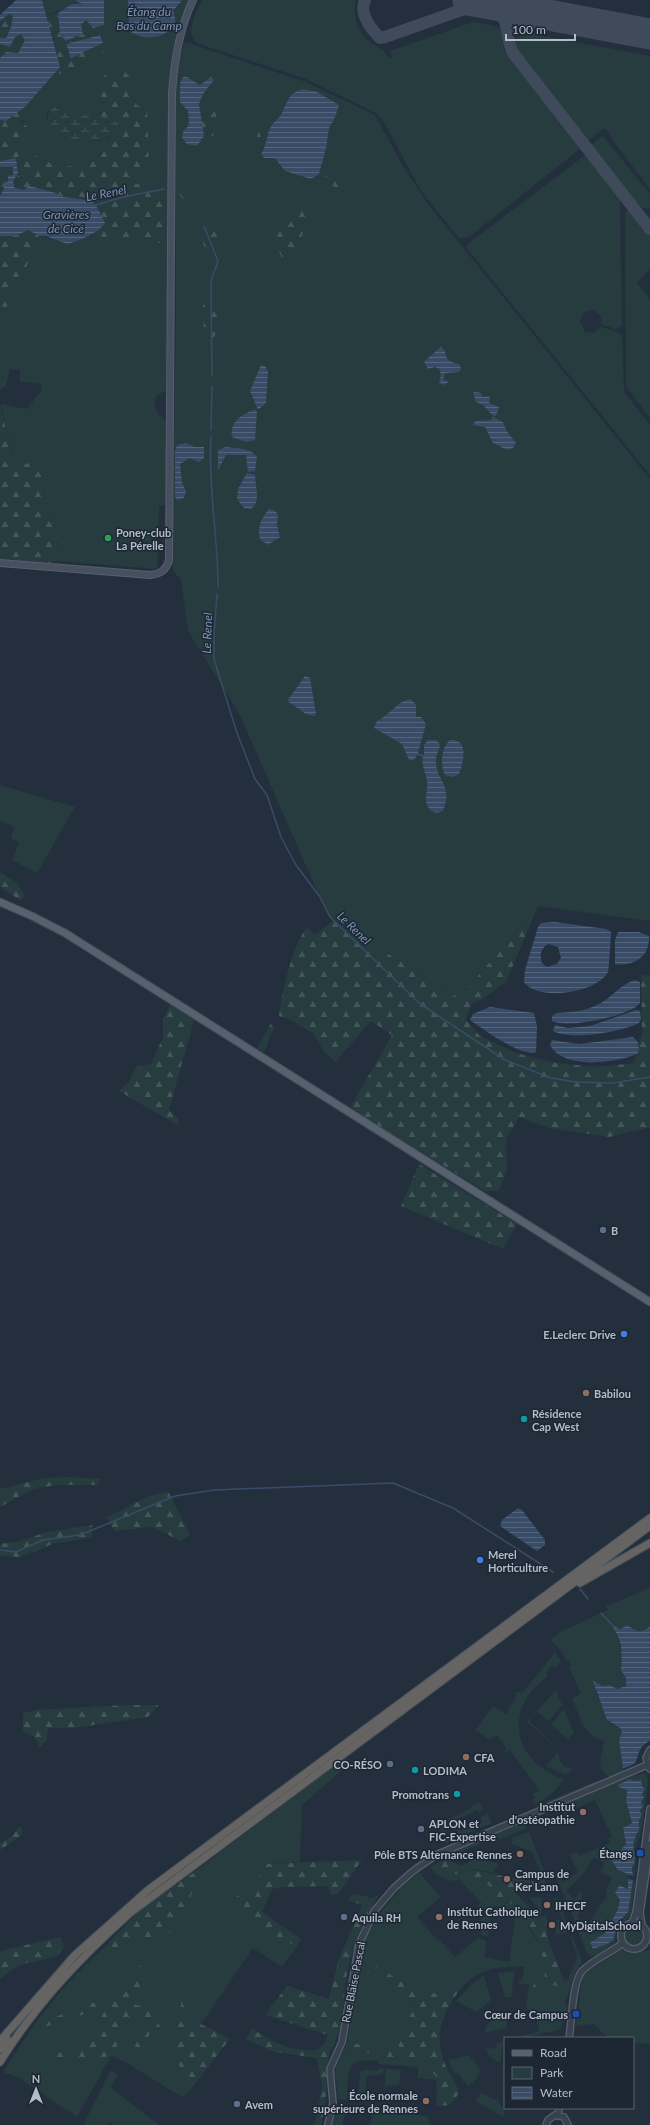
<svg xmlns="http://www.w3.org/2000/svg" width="650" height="2125" font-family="Lato,sans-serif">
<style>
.green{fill:#263c3f}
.forest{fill:url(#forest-firs)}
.wetland{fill:url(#wetland-marsh)}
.water{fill:url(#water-rules);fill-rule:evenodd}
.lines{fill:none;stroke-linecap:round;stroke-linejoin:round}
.stream{stroke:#394c67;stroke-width:1.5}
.taxiway{stroke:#3f4a5a;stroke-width:12}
.runway{stroke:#3f4a5a;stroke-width:31}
.tertiary-casing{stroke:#565f6c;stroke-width:8}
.secondary-casing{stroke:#565f6c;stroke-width:8}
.primary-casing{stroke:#414a57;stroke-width:9}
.trunk-casing{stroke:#434c59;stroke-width:9}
.tertiary{stroke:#38414e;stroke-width:5.5}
.secondary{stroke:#465061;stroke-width:6}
.primary{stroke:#56606e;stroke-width:7}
.trunk{stroke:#656462;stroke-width:7}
.leisure-dot{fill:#2e9e5b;stroke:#1d2633;stroke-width:1.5}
.service-dot{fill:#5c6f8a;stroke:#1d2633;stroke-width:1.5}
.shop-dot{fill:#3f7fe0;stroke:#1d2633;stroke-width:1.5}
.education-dot{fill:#8d6e63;stroke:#1d2633;stroke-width:1.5}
.culture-dot{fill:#0f9aa8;stroke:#1d2633;stroke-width:1.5}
.transit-dot{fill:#1a4fb4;stroke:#1d2633;stroke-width:1.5}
.labels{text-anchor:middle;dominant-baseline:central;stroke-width:3;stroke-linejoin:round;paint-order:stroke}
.poi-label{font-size:11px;font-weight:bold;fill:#b4bcc9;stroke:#1d2633;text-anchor:start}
.street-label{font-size:11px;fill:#b4bcc9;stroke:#1d2633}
.water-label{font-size:12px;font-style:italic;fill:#7c92b1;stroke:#1d2633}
</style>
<defs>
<pattern id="forest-firs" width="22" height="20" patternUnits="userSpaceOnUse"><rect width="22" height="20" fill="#263c3f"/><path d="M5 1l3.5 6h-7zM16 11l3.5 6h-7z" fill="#435659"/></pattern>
<pattern id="wetland-marsh" width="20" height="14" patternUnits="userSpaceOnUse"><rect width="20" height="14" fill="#263c3f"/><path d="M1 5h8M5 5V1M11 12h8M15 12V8" fill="none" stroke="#435659"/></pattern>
<pattern id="water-rules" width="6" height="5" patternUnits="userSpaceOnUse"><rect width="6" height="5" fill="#394c67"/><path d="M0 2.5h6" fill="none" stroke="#53647b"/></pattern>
</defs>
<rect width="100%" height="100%" fill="#242f3e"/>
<path class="green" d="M42 0H74L83 5C69 4 60 12 46 15Z
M104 0H128L129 31 173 13 182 2 181 0H189C159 60 175 128 168 192L134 183 147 106H138L129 96 131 78 99 92 105 106 97 115H74L57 106 49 109 46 118 64 140 97 141 110 137 106 148 85 170 47 162 22 148 25 125 18 112 25 107 54 73 61 74 104 53 100 36 91 37 83 34 81 25 87 20 104 25Z
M202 0H356C352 18 358 34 373 44 380 49 385 50 389 58L392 57 390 51 473 22 504 28 502 39 504 50 581 148 469 237 459 238 421 191 384 122 376 113 306 79 199 44C183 33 196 14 202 0Z
M522 32 650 56V189L614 142 607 130 603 129 587 142 515 50V43Z
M21 33 25 40 18 53 6 52 0 58V44L3 45Z
M185 42 306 82 375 115 404 168 428 204 650 479V921L538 906 459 998 328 916 239 713 188 631 181 579 174 572 172 564 176 309V87L180 58Z
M603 136 650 194V209L637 206 590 146Z
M587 155 620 198 622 326 615 329 601 324V316L594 310 584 312 580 322 585 332 593 333 601 327 618 332 622 335 624 392 650 425V475L465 246 584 156Z
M629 208 650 235V269L637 283 650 300V418L626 386 625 214Z
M39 236C66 241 63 247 91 236L94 239 101 242 114 239 168 244 166 391 157 395C152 408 156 412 166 421V505L159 506 157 569 57 561 58 525 47 509 41 466 14 462 1 404 27 409 41 391V384L20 381V370L10 369 6 386 0 389V307L5 309 29 261 41 247Z
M0 785 75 807 37 873 12 860 19 842 11 838 14 827 0 821Z
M650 1588V1626C641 1634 637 1632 628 1626L620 1630 613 1629C622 1639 622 1657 621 1670L626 1678V1686L618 1689 610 1685 605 1686 599 1685 596 1692 609 1722 620 1728 622 1732C618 1744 622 1745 623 1756 623 1763 622 1765 625 1772L609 1778C594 1765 602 1758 604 1741L593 1737 582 1724 572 1698 581 1694 569 1667 572 1666 569 1660H566L561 1650 550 1640 560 1632 608 1610 606 1606Z
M555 1652 561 1661 556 1668 552 1666 546 1673 548 1676C542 1682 535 1686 530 1693 504 1728 526 1768 564 1779 557 1790 547 1799 535 1804L532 1800 535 1798 532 1795 539 1790 510 1750 506 1753 504 1751 507 1749 497 1735 489 1740 475 1730 493 1706 506 1714 517 1695 515 1693 517 1691 522 1693 538 1674 534 1671 539 1673Z
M556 1690 562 1705 549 1721 537 1712 529 1721 561 1751 527 1722Z
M564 1709 574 1733 568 1740 551 1724Z
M558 1752C560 1760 561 1769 573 1768L566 1775 546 1766Z
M345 1758 350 1763 302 1805 300 1862 266 1864 257 1882 234 1899 261 1928 297 1946 282 1967 253 1948 201 2024 185 2025 175 2056 181 2070 187 2094 182 2097 125 2062 111 2056 77 2117 18 2077 3 2072C29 2030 59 1988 96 1955 129 1926 166 1902 201 1876L193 1873Z
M644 1773 647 1776 648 1782 641 1833 635 1849V1876H633C634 1865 632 1855 633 1844 634 1839 638 1834 638 1829 639 1822 638 1814 643 1808L641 1801 644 1798 642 1794 645 1790 637 1781H632L619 1787 627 1790 626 1801 632 1823 623 1830 626 1844 612 1861 629 1874 628 1889 618 1885 615 1893 620 1900 617 1911 605 1933 590 1945 592 1948 595 1949 605 1945 617 1924 627 1915 633 1880 635 1881 631 1914 617 1929 615 1942 597 1955 591 1956 586 1952 570 1908 585 1902 577 1918 588 1924 607 1896 605 1895 607 1891 606 1890 612 1878 600 1871 605 1864 594 1857 583 1874 566 1891 574 1899 582 1891V1899L568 1904 554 1873 557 1871 562 1882 578 1873 570 1855 577 1852 579 1856 610 1843 608 1839 612 1837 595 1800 566 1813 567 1817 565 1818 561 1807 622 1779Z
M596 1781V1784L539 1808 536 1806Z
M479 1802 484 1809 479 1813 477 1810 472 1812 473 1814 471 1813 457 1819 458 1822 455 1823 454 1821 443 1825 448 1835 458 1831 457 1828 460 1827 461 1831 482 1822 481 1818 487 1813 492 1823 445 1843 444 1840 447 1839 436 1824 459 1815Z
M517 1822 524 1823 527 1828 501 1839 496 1837 454 1855 453 1852 517 1825Z
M529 1832 545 1873 539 1874 540 1870 532 1852 510 1843 513 1842 512 1838Z
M480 1857 498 1864 494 1873 460 1866Z
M433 1865 435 1870 466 1876 478 1881 481 1880 492 1888 495 1892 490 1894 488 1901C500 1901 509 1900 519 1908L520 1919 525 1921 542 1949 547 1991 553 1984 564 1988 566 1986 564 1980 568 1979C577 1954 581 1964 570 1937L572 1936 582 1961 574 1976 565 2003 568 2009 566 2021H563L561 2029 523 2038 522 2036 540 2031 537 2022 539 2021 531 2011 526 2008 529 1985 518 1983 519 1980H522L524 1967C500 1966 480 1968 463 1986L457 1982 426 1997 361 1956C368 1922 393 1894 419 1872L441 1897 417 1917 438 1941 440 1940 455 1957 478 1938 487 1941 484 1957 509 1962 516 1911 493 1906 492 1912 480 1913 478 1905 480 1902 459 1879C448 1885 436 1874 430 1867Z
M529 1897 542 1898 541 1916 547 1917V1937L544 1928 538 1917V1907L533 1903Z
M553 1898H557L570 1931 556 1935V1920L563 1919Z
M481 1916H491L488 1936 481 1935Z
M625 1936a10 10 0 1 1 20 0a10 10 0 1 1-20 0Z
M621 1949 634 1952 650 1950V2044L633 2043V2038H608L594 2024 576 2026 582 1976Z
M359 1966 416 2006 400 2032 398 2052 347 2042Z
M515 1971 511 1997H505L498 1973Z
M484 1975 491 2000 476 2012 456 2001 472 1984Z
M508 2013 506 2028 484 2033C487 2021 496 2014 508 2013Z
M503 2042 500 2063 489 2056 485 2049 496 2048 497 2043Z
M345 2048 388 2058 423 2061 440 2080 438 2092 436 2091 437 2080 418 2078V2067L379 2064V2061C349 2059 349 2063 347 2092H350L349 2096 345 2100 338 2099 335 2073 336 2065Z
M469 2055 481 2070 473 2084 471 2083 468 2086 458 2073 455 2074 448 2060Z
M379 2068 384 2069 383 2074 367 2076 365 2099H358L360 2072 365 2070 378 2071Z
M386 2069 401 2070 399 2085 386 2086 384 2098Z
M111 2070 118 2074 111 2087 116 2092 159 2125H114L110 2122 107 2125H86L84 2123Z
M481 2093 498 2101 505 2112 503 2117 476 2101Z
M337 2107 346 2108V2110L342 2125H332Z
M372 2108 407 2111V2114L428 2116 429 2125H371Z"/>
<path class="forest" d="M58 13 60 33 65 41 83 34 91 37 66 44 68 52 90 49 103 43 104 53 61 74 54 73 60 67 46 15Z
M9 14 13 16 11 27 5 38H0V21Z
M119 66 131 78 129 96 138 106H147L149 167 134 183 168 192V244L114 239 101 242 94 239 91 236 103 225 97 205 88 200 63 197 56 193 29 187 24 190H18L13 184 18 175 17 160 0 161V120L6 121 18 112 22 118V122L31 130 22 148 47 162 85 169 106 149 110 137 120 131 119 124 110 118 97 115 105 106 99 92 98 80Z
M210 108 217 110 213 136H201L199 115Z
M263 117H266L254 161 250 160Z
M0 167H13C15 175 4 187 0 196Z
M331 172 337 175 341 179 339 190H335L333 185 329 188 321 186 323 179Z
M301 210 309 216 307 224 291 261H284L275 245 274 237 278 234 280 225H289L288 219 290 213Z
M209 223 223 236 220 242 210 249 204 246 202 239Z
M28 230 39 236 41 247 29 261 5 310 0 307V236H16Z
M203 304 225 317 213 339V352L204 343Z
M0 404 14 462 41 465 47 509 58 525 57 561 50 563 0 560Z
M0 872 17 883 25 896 20 900 0 887Z
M538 906 506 982 481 1000 471 1004 466 1020 480 1036 516 1053 556 1063 598 1067 634 1063 642 1033 641 975 650 976V1127L609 1137 549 1128 519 1117 506 1139 507 1169 499 1191H485L358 1113 351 1106 392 1035 371 1021 335 1062 323 1050 313 1033 287 1018 279 1016C282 991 292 947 307 927L315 935 334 920 459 998Z
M170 1005 194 1020 169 1110 179 1120 177 1125 119 1091 128 1083 136 1067 151 1064 163 1037V1019Z
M271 1023 274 1027 264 1052 257 1048Z
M419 1164 517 1224 503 1249 401 1206Z
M68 1477 101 1479 96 1485H57L33 1489 0 1507V1489L45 1478Z
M168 1491 190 1534 181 1541 152 1527 114 1531 107 1517 143 1499Z
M92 1525V1537L52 1544 37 1551 19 1557 0 1556V1544L20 1541 47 1532Z
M126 1705H159L148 1717 73 1728H48L47 1740 39 1748 35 1737 23 1732V1713L36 1710Z
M20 1826 23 1830 22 1835 0 1850V1844L13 1835Z
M448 1859C467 1872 512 1877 537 1882L544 1879 550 1890 515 1886 514 1891 536 1915 544 1928 566 1986 564 1988 553 1985 547 1991 534 1996 533 1985 545 1981C546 1962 538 1928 520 1919L519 1908C504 1896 490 1906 480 1899L481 1893 495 1892 492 1888 481 1880 478 1881 466 1876 435 1870 433 1865Z
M362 1860 338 1894 331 1895 328 1886 284 1887 272 1889 262 1912 301 1939 297 1946C278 1937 239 1921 233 1899L257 1882 266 1864Z
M193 1873 201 1876 172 1932 100 1952 141 1909Z
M353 1894 372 1898 379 1895C361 1922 350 1953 345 1985 344 2001 343 2015 339 2031 337 2039 331 2047 329 2056 325 2080 328 2101 321 2125H315L322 2086 317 2058 274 2052 246 2039 252 2028C271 2043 293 2052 317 2050L324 2044 328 2035 265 2015 287 1986 329 1999 338 1962 362 1905 348 1900Z
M61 1937 64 1948 56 1957 27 1963 12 1969 0 1979V1951Z
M361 1956 426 1997 457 1982 463 1986C444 2009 432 2035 445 2064 449 2073 456 2082 459 2092 453 2104 450 2107 436 2105L439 2080 423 2061 388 2058 345 2048 347 2042 398 2052 400 2032 416 2006 359 1966Z
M142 1962 149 1967 134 2000 136 2005 147 2007 175 2049 174 2023 179 2024 182 1995 187 1980 191 1982 186 1996 185 2025 201 2024 230 2039 187 2094 181 2070 175 2056 153 2027 137 2059 128 2061 143 2029 145 2021 135 2019 128 2026 112 2056 76 2060 50 2058V2051L72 2054 82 2050 107 2007 35 2030 33 2025 118 1994Z"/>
<path class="wetland" d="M57 106 74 115H97L110 118 119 124 120 131C98 145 63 149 47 125L49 109Z"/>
<path class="water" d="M16 0H42L60 67 25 107 6 121 0 120V58L6 52 18 53 25 40 21 34 15 37 10 47 0 44V38H6L11 27 13 16 9 14 0 21V15Z
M74 0H104V25L93 28 86 20 81 25 83 34 65 41 60 33 58 13 72 4H82Z
M128 0H181L182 1 174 10C173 15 176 17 175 22 167 40 144 41 129 31Z
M100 35 103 43 71 58 66 44Z
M183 77H187L200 85 211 77 214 80 203 94 199 104 204 136 197 146 187 144 182 138 183 132 189 125 188 111 180 102V83Z
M304 89 317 92 339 105 335 117 329 128 326 148 319 174 311 179 285 171 275 158H264L261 154C267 146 266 134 272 125 274 121 280 118 282 113 287 102 290 91 304 89Z
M16 158 18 173 13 182 15 188 24 190 29 186 56 193 63 197 88 200 96 205 105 223C96 235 81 240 67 244L46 236H39L28 230 16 236H0V196L8 180V176L13 175V167H0V161Z
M441 347 445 351C446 362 451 361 460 365L461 369 459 372 445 373 443 379 449 382 443 385 439 382 441 375 439 369 435 367 428 369 424 362C426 359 439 349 441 347Z
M261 365 265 366 268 371 266 403 258 410 250 391Z
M475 392 481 393 482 397 490 396 489 403 499 407 496 416H493L483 405 476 402 473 393Z
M255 410 257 411 255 440 246 442 232 437C229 422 243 413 255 410Z
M493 417 503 422 506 430 516 443 513 448 507 450 493 443 485 427 473 425 475 421 491 420Z
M186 443 195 447H204V458L199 462 190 458 180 464 182 482 186 492 184 498 178 500 175 497V451L177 445Z
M226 447C236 449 250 447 257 457L255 471 248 472 246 455H226L218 470V450Z
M247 473 255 475C255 486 262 503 250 509L244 508 237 499 238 489Z
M269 509 275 511 278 514 277 525 280 537 268 545 260 539C257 527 261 519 269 509Z
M305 676 310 678 316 714 314 716 306 714 287 701Z
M410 699 416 704V717H421L426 724 418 753 424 755V745L428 740H436L440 744C440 749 436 754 436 759 435 782 454 783 443 811L437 813 431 811C421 801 429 792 427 781 426 772 421 767 423 757L417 755 414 760H409L402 744 374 728 377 721C389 715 397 702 410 699Z
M450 740C469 738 464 762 459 774L453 777 445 775C440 765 441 748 450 740Z
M555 922 606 929 611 932C611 935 609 969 608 972 597 993 538 1002 524 982L525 970 538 927 541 923ZM549 944 558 947 561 958 557 964 547 967 542 963C539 956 541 947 549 944Z
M618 932H639L649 936C650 957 633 967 615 964V940Z
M635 980 640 982V1003C631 1016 567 1029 552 1021V1016L556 1013C576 1012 590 1011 607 999 616 992 624 983 635 980Z
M490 1007 534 1013 537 1026 536 1052C521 1057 483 1029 470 1020L473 1014Z
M636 1010 640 1011 641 1019 639 1023C621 1032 571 1041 553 1031L555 1025 568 1028 590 1026Z
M633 1037 638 1042 639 1051 637 1054C616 1063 563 1070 550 1045L552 1040 579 1044Z
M518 1508 522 1510 545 1540V1545L537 1551 500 1526 502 1520Z
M627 1625C636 1631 641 1635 650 1626V1740C648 1743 642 1745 641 1748 634 1760 641 1764 623 1768L619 1740 622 1732 620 1728 607 1720 593 1681 602 1686 610 1685 617 1689 626 1686V1678L621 1670C622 1657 623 1639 613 1629L615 1626 620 1630Z
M630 1779 634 1781 641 1780 642 1786 645 1789 642 1794 644 1798 641 1802 643 1806 640 1811 642 1815 639 1820V1830L636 1835 633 1845 635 1861 632 1868 633 1876 618 1870 612 1861 626 1844 623 1828 632 1823 626 1801 627 1790 619 1787 618 1785Z
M628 1879 633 1880 628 1912 617 1924 613 1940 605 1945 593 1949 590 1943 605 1933 617 1911 620 1900 615 1893 619 1885 628 1889Z"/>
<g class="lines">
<path class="stream" d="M180 194 183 198
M96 205 123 197 164 189
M204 226 218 261 211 281 212 376
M211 430 212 386
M211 437C208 487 218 537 218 587
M217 594 214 635V659L237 733 255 779 267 795 281 837 296 865 320 897 330 917 419 1003 505 1060 551 1078 576 1082 613 1083 650 1077
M0 1550 16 1552 43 1540 80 1535 175 1496 214 1490 393 1483 453 1508 553 1572
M580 1589 588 1599
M601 1613 614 1627"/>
<path class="taxiway" d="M365 0C359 14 370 28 380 38L385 37 481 3
M475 5H489C514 20 503 34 513 53L650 229"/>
<path class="runway" d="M468 0 650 34"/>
<defs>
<path id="tertiary" d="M650 1750 646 1758 650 1769
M621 1936a13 13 0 1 1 26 0a13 13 0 1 1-26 0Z
M632 1923 636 1912 650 1809
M642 1925 640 1913 650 1844
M569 2038C572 2022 572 1983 582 1971 593 1960 611 1952 623 1943
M558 2115 559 2108
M328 2125 333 2103 330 2069 342 2042 359 1944 375 1910 394 1888 413 1871 436 1855 647 1765
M546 2125 548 2120 555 2115 564 2117 568 2125"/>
<path id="secondary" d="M0 563 150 575C161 574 166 570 169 560L172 94C174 62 179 29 193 0"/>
<path id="primary" d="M0 902 32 916 65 933 650 1302"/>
<path id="trunk" d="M580 1583 650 1543
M0 2041 75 1955 148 1890 650 1518
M0 2049 7 2039
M0 2062C35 2005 80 1958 130 1913L650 1526"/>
</defs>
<use href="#tertiary" class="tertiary-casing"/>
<use href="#secondary" class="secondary-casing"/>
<use href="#primary" class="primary-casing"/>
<use href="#trunk" class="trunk-casing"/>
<use href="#tertiary" class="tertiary"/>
<use href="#secondary" class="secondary"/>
<use href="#primary" class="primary"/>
<use href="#trunk" class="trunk"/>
</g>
<circle class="leisure-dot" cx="108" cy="538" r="4"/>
<g class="service-dot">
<circle cx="603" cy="1230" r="4"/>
<circle cx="390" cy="1764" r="4"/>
<circle cx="421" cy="1829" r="4"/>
<circle cx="344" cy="1917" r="4"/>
<circle cx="237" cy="2104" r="4"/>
</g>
<g class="shop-dot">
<circle cx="624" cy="1334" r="4"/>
<circle cx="480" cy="1560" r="4"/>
</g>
<g class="education-dot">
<circle cx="586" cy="1393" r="4"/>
<circle cx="466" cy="1757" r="4"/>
<circle cx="583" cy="1812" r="4"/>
<circle cx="520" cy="1854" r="4"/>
<circle cx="507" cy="1879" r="4"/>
<circle cx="547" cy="1905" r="4"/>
<circle cx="439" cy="1917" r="4"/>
<circle cx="552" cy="1925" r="4"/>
<circle cx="426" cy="2101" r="4"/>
</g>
<g class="culture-dot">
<circle cx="524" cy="1419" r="4"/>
<circle cx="415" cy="1770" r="4"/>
<circle cx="457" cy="1794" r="4"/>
</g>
<g class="transit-dot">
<rect x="636" y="1849" width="8" height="8" rx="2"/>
<rect x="572" y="2010" width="8" height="8" rx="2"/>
</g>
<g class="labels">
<g class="poi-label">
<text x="116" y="532">Poney-club<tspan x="116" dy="13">La Pérelle</tspan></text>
<text x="611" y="1230">B</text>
<text x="616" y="1334" text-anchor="end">E.Leclerc Drive</text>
<text x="594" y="1393">Babilou</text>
<text x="532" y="1413">Résidence<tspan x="532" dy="13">Cap West</tspan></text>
<text x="488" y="1554">Merel<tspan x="488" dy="13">Horticulture</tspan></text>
<text x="474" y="1757">CFA</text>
<text x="382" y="1764" text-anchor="end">CO-RÉSO</text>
<text x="423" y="1770">LODIMA</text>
<text x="449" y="1794" text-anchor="end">Promotrans</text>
<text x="575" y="1806" text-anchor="end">Institut<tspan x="575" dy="13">d'ostéopathie</tspan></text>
<text x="429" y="1823">APLON et<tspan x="429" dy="13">FIC-Expertise</tspan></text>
<text x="632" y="1853" text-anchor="end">Étangs</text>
<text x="512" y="1854" text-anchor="end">Pôle BTS Alternance Rennes</text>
<text x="515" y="1873">Campus de<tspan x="515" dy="13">Ker Lann</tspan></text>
<text x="555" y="1905">IHECF</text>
<text x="447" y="1911">Institut Catholique<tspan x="447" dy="13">de Rennes</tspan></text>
<text x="352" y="1917">Aquila RH</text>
<text x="560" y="1925">MyDigitalSchool</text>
<text x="568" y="2014" text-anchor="end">Cœur de Campus</text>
<text x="418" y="2095" text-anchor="end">École normale<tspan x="418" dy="13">supérieure de Rennes</tspan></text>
<text x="245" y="2104">Avem</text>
</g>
<g class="street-label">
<text transform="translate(353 1982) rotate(-79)">Rue Blaise Pascal</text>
</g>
<g class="water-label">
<text x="149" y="11">Étang du<tspan x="149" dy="14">Bas du Camp</tspan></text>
<text transform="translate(106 193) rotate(-11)">Le Renel</text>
<text x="66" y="214">Gravières<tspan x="66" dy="14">de Cicé</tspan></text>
<text transform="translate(207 633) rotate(-88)">Le Renel</text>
<text transform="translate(354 928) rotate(44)">Le Renel</text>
</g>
</g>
<rect x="504" y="2037" width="130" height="72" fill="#1d2633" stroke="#59626f"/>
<rect x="512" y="2050" width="20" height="6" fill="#56606e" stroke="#59626f"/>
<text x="540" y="2057" font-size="12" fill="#b4bcc9">Road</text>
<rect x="512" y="2067" width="20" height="12" fill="#263c3f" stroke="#59626f"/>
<text x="540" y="2077" font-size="12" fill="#b4bcc9">Park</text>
<rect x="512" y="2087" width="20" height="12" fill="url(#water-rules)" stroke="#59626f"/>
<text x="540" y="2097" font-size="12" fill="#b4bcc9">Water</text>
<g transform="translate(36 2089)" stroke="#1d2633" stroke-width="3" paint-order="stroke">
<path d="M0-3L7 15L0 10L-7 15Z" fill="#b4bcc9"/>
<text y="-6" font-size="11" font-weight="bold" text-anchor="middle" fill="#b4bcc9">N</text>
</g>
<path d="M506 34v6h69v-6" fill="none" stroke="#b4bcc9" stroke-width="2"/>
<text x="512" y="34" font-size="12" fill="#b4bcc9" stroke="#1d2633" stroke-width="3" paint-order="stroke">100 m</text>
</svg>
